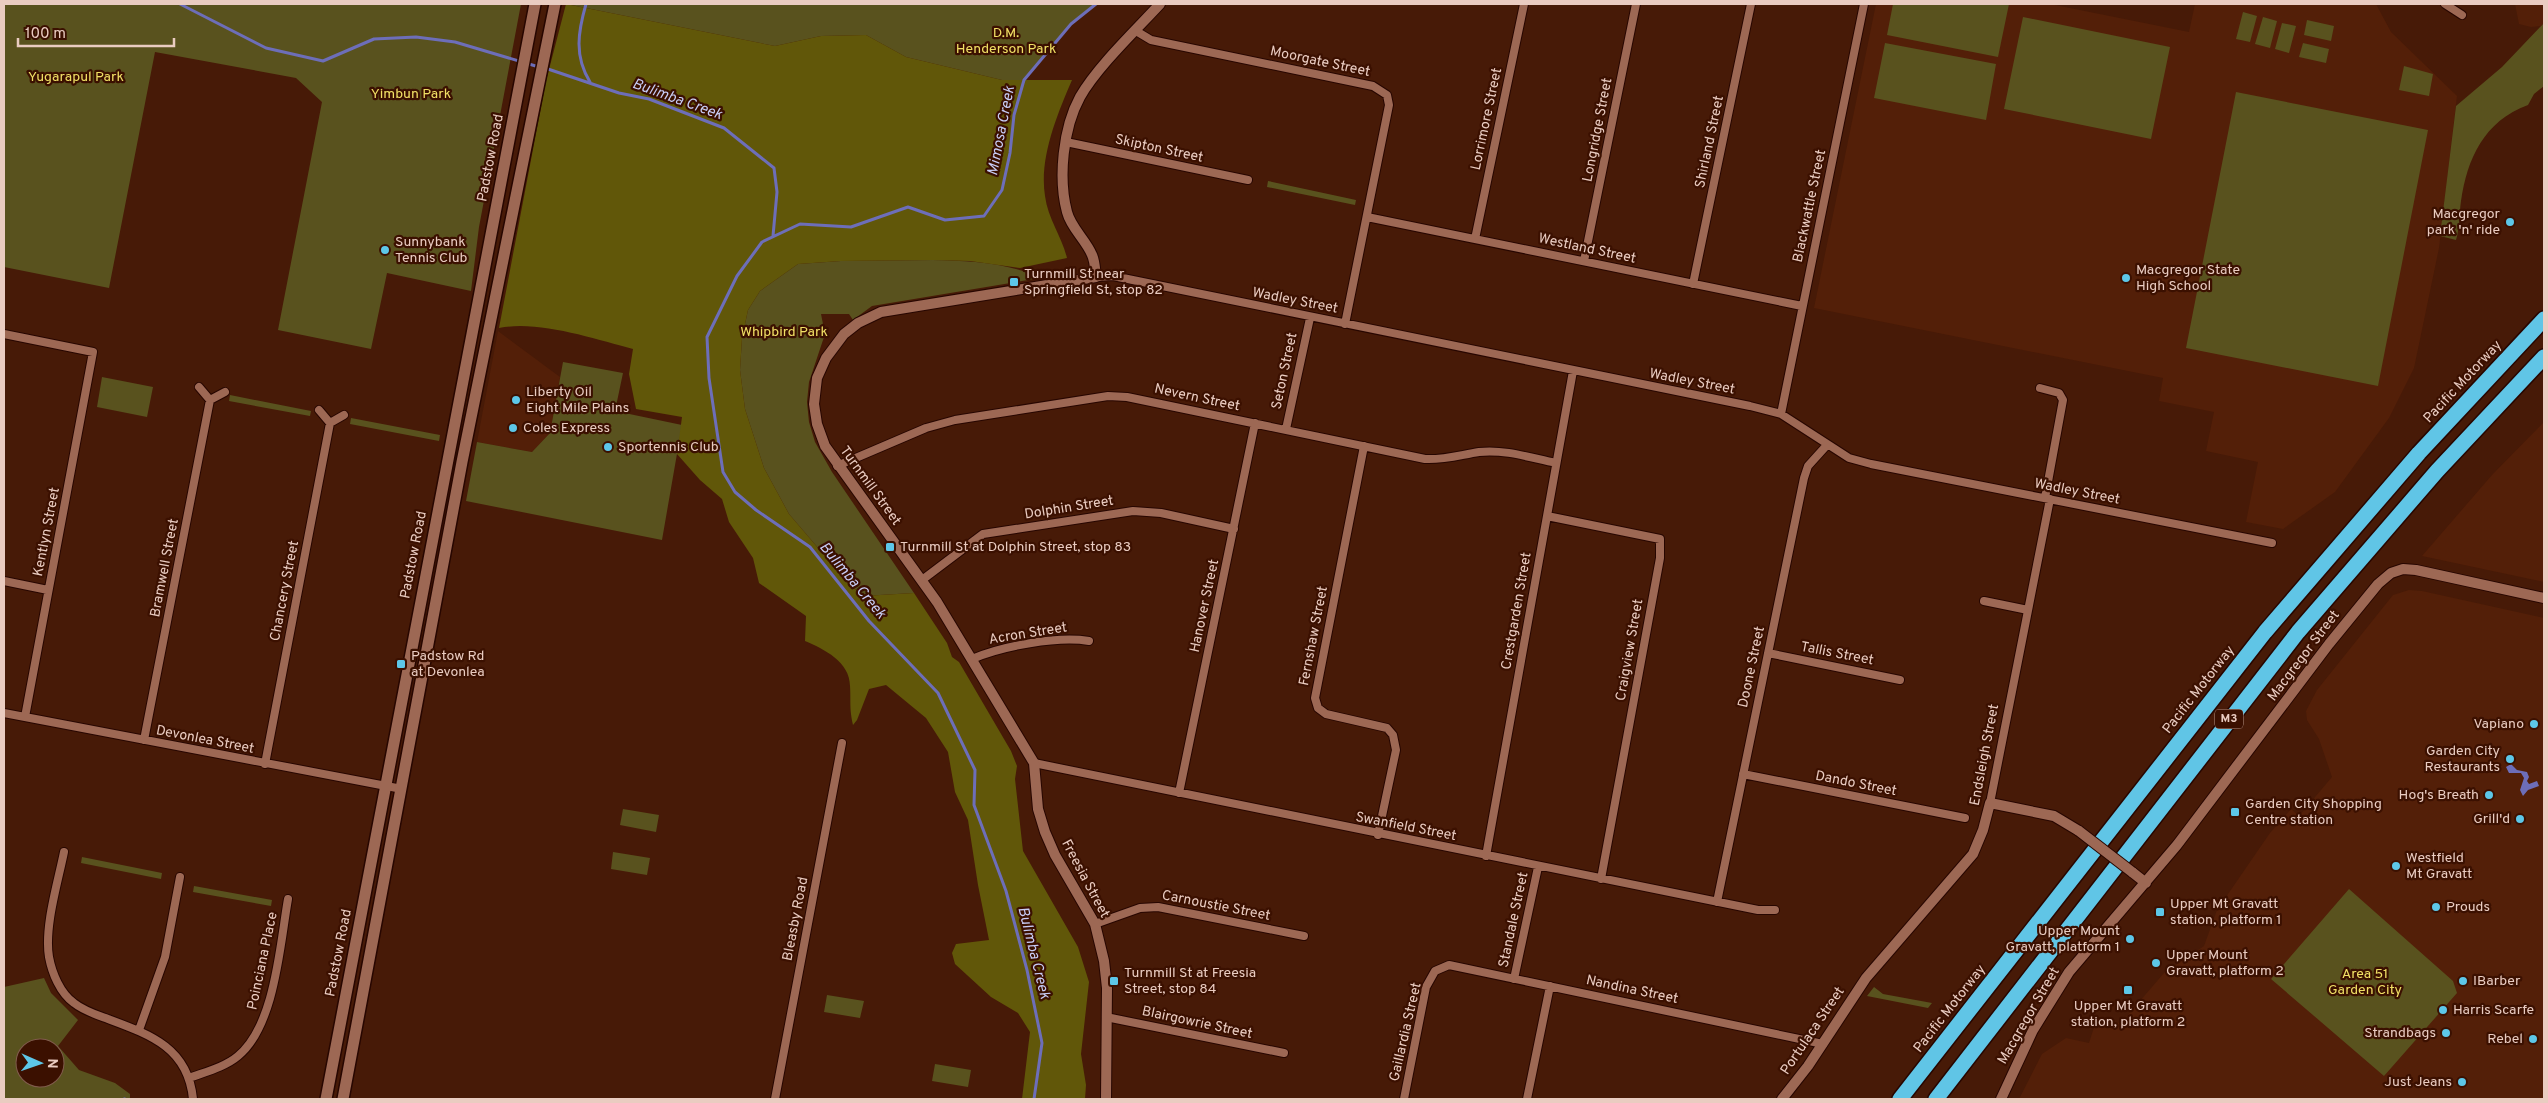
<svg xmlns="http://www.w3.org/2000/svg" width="2548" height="1103" font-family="Overpass,sans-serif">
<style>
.built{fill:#531f08}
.green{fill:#59521e;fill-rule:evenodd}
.forest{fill:#615709}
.water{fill:#6d6eb9}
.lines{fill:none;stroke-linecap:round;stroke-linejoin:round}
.stream{stroke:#6d6eb9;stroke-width:3}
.minor-casing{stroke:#270600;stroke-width:10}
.tertiary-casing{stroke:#270600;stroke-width:12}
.secondary-casing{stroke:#270600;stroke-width:14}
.motorway-casing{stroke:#270600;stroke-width:18}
.minor{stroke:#9d6854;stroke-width:8}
.tertiary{stroke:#9d6854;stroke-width:10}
.secondary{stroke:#9d6854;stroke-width:11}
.motorway{stroke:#60c5e6;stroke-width:15}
.tertiary-bridge-casing{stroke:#270600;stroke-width:12;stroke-linecap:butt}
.tertiary-bridge{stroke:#9d6854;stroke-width:10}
.poi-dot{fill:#5dc7e8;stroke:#3b1000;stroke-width:2}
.labels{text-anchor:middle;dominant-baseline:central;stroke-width:4.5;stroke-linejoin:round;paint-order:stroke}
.shield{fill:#3b1000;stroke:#b69487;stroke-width:1}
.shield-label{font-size:12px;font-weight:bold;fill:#eaccc1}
.park-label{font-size:14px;fill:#f1e065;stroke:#3b1000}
.street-label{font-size:14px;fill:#eaccc1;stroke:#3b1000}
.poi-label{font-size:14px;fill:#eaccc1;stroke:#3b1000;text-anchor:start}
.water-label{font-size:15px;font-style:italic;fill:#c8ccf5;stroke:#3b1000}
</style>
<rect width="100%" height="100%" fill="#471a07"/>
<path class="built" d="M1876 4H2050L2189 32 2195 4H2376L2391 32 2457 96 2439 248 2414 368 2389 418 2335 492 2283 529 2246 522 2258 462 2206 451 2214 412 2159 401 2163 378 1814 308Z
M2515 4H2544V23L2541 26 2531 27 2519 24Z
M498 331 560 377 550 433 532 452 477 442Z
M2544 422V582L2422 556 2492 475Z
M2409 590 2422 591 2544 618V1099H2019L2042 1054 2066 1038 2089 1043 2096 1021 2121 1023 2164 973 2204 946 2217 910 2270 833 2291 809 2299 816 2332 777 2319 739 2307 720 2306 711 2317 690 2393 595Z"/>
<path class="green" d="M4 4H521L479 227 471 291 387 273 371 349 278 330 322 102 296 78 155 52 109 288 4 267Z
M566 4H1096L1071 24 1024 80H1002L906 57 866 35 821 36 775 46Z
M1893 4H2009L1998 57 1887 35Z
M2243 12 2257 16 2250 42 2236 39Z
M2023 17 2170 47 2151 139 2004 109Z
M2263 17 2277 21 2270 48 2255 44Z
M2307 20 2334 26 2331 41 2304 35Z
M2282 23 2296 26 2289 53 2275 49Z
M2544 23V86L2534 94 2528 105C2484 121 2467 159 2461 201 2459 214 2460 227 2456 240L2440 236 2456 106 2502 67Z
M1885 43 1996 64 1986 120 1874 98Z
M2303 43 2329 49 2326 63 2299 57Z
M2404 66 2433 74 2429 96 2399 90Z
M2236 92 2428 130 2378 386 2186 348Z
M1268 181 1356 200 1355 205 1267 187Z
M933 260C969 261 1007 262 1040 278L872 306 853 320 849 314H821L825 334 809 382 807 402 809 422 815 442 832 472 914 593 863 596 848 583 789 514 764 468 745 409 740 370 742 338 748 310 760 291 798 264 841 261Z
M563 362 623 373 615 411 682 425 662 540 466 501 477 442 532 452 550 433Z
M102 377 153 387 147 417 97 407Z
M230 395 311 411 310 416 229 401Z
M351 418 440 435 439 441 350 424Z
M623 809 659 815 656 832 620 825Z
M613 852 650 858 647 875 611 869Z
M82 857 162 873 161 879 81 863Z
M194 886 272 900 271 906 193 892Z
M2349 889 2453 981 2457 993 2384 1076 2271 979Z
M44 978 51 993 78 1020 58 1046 79 1070 115 1083 130 1094V1099H4V987ZM25 1048H55V1078H25Z
M1874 987 1883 994 1932 1003 1928 1008 1867 996Z
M827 995 864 1001 860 1018 824 1012Z
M935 1064 971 1070 968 1087 932 1081Z"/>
<path class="forest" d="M566 4 775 46 821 36 866 35 906 57 1002 80H1072C1057 115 1039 158 1045 196 1048 219 1062 237 1067 258L1020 268 970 261 933 260 841 261 798 264 760 291 748 310 742 338 740 370 745 409 764 468 789 514 848 583 863 596 914 593 947 643 952 657 959 662 1011 751 1017 766 1015 779 1023 851 1078 947 1089 982 1081 1054 1086 1085 1085 1099H1022L1030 1032 1018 1013 991 997 955 964 952 953 956 944 989 940 978 885 968 820 955 792 948 752 926 718 886 685 869 689 857 720 853 725C849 708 851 701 850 686 850 662 824 649 805 641L806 616 759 583 753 558 729 522 722 499 700 480 677 454 682 417 636 409 629 374 633 349C594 339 539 320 499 328L546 81Z"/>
<path class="water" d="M2511 764 2517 770 2527 772 2529 777 2527 781 2529 784 2537 781 2539 786 2528 790 2523 796 2520 790 2524 778 2521 773H2509L2506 767Z"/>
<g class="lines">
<path class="stream" d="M180 4 266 48 323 61 374 39 416 37 455 42 539 67
M586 4C578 32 574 56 590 82
M545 68 619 93 649 99 724 128 774 168 777 192 773 236
M124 1099H125
M1034 1099 1042 1043 1027 970 1006 891 974 805 975 770 938 693 869 621 810 547 756 510 735 492 723 472 709 378 707 337 737 276 762 242 800 224 851 227 908 207 945 220 984 216 1002 190 1010 153 1014 115 1024 80 1071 24 1096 4"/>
<defs>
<path id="minor" d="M2445 4 2462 15
M1136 31 1151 40 1373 86 1387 95 1389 105 1345 324
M1066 142 1248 180
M1367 217 1802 306
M1475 239 1524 4
M1584 261 1636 4
M1096 277 1113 276 1750 406 1781 414 1849 458 1871 464 2272 543
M1693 284 1751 4
M4 334 93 352 25 717
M199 387 210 400 225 392
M2040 388 2059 393 2063 400 2045 498
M319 410 330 423 344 415
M1781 414 1864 4
M1286 429 1310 318
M1364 446 1315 698 1318 708 1326 714 1387 728 1393 735 1396 750 1378 835
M837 466 926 428 955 420 1108 396 1127 397 1425 459C1444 460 1460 455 1479 452 1505 449 1531 458 1556 463
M1547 516 1660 539V558L1601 879
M922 580 983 534 1133 511 1161 513 1234 529
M4 581 48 590
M1984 601 2028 610
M1768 653 1900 680
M972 659C1002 646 1057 636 1089 641
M4 713 402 789
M144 740 210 400
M1034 763 1758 910H1775
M265 764 330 423
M1743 774 1965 818
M1179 793 1255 423
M1990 803 2050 499
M64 852C58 882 44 927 49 957 52 973 60 993 74 1003 84 1011 97 1015 108 1019 151 1035 188 1048 193 1099
M1486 856 1573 371
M1717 902 1804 478 1808 466 1827 445
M1095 924 1140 908 1158 907 1304 936
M1514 979 1538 867
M1106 1017 1284 1053
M139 1030 165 957 180 877
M189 1078C205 1072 225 1067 238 1056 275 1026 280 944 288 899
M775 1099 842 743
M1404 1099 1426 987 1435 971 1449 965 1823 1044
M1527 1099 1550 986"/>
<path id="tertiary" d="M2132 872 2146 883
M1106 1099 1107 988 1104 961 1095 924 1055 855 1045 832 1038 809 1034 763 937 602 825 446 817 424 814 404 817 378 826 358 844 334 858 323 881 312 1096 277C1095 270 1095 261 1092 255 1086 240 1071 228 1067 212 1058 178 1063 128 1080 97 1097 67 1136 30 1160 4
M1782 1099 1808 1066 1866 978 1973 854 1983 830 1990 803 2054 816 2079 831
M2001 1099 2033 1030 2069 972 2177 845 2329 644 2378 584 2391 573 2403 569 2416 570 2544 598"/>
<path id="secondary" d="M326 1099 535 4
M343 1099 462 462 555 4"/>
<path id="motorway" d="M1900 1099 2265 632 2419 453 2544 319
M1936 1099 2298 632 2437 471 2544 357"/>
</defs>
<use href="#minor" class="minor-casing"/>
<use href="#tertiary" class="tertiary-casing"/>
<use href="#secondary" class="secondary-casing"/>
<use href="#motorway" class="motorway-casing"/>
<use href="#minor" class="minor"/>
<use href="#tertiary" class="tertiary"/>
<use href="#secondary" class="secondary"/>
<use href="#motorway" class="motorway"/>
<defs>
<path id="tertiary-bridge" d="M2079 831 2132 872"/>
</defs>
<use href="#tertiary-bridge" class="tertiary-bridge-casing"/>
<use href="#tertiary-bridge" class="tertiary-bridge"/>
</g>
<g class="poi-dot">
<circle cx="2510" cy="222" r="5"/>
<circle cx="385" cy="250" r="5"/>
<circle cx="2126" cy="278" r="5"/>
<rect x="1009" y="277" width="10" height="10" rx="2.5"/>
<circle cx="516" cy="400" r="5"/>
<circle cx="513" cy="428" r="5"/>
<circle cx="608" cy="447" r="5"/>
<rect x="885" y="542" width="10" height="10" rx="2.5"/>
<rect x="396" y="659" width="10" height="10" rx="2.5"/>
<circle cx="2534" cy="724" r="5"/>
<circle cx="2510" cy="759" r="5"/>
<circle cx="2489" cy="795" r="5"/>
<rect x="2230" y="807" width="10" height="10" rx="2.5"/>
<circle cx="2520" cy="819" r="5"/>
<circle cx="2396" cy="866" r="5"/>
<circle cx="2436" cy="907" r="5"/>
<rect x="2155" y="907" width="10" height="10" rx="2.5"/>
<circle cx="2130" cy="939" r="5"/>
<circle cx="2156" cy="963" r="5"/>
<rect x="1109" y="976" width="10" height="10" rx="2.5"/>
<circle cx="2463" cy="981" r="5"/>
<rect x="2123" y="985" width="10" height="10" rx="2.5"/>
<circle cx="2443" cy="1010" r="5"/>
<circle cx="2446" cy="1033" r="5"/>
<circle cx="2533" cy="1039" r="5"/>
<circle cx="2462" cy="1082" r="5"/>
</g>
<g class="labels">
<rect class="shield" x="2215" y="709.5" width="28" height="19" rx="4"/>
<g class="shield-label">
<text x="2229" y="719">M3</text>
</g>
<g class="park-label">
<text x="1006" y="33">D.M.<tspan x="1006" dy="16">Henderson Park</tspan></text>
<text x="76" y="77">Yugarapul Park</text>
<text x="411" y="94">Yimbun Park</text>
<text x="784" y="332">Whipbird Park</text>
<text x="2365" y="974">Area 51<tspan x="2365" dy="16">Garden City</tspan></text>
</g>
<g class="street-label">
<text transform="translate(1320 62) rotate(12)">Moorgate Street</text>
<text transform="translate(1487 119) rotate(-78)">Lorrimore Street</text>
<text transform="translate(1598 130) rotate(-79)">Longridge Street</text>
<text transform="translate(1710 142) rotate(-78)">Shirland Street</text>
<text transform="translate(1159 149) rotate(12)">Skipton Street</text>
<text transform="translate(491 158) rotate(-79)">Padstow Road</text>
<text transform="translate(1810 206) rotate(-78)">Blackwattle Street</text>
<text transform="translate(1587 249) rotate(12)">Westland Street</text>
<text transform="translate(1295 301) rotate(11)">Wadley Street</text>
<text transform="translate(1285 371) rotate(-78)">Seton Street</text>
<text transform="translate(1692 382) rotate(11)">Wadley Street</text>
<text transform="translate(2463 382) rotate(-47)">Pacific Motorway</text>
<text transform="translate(1197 398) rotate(12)">Nevern Street</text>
<text transform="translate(870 486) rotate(54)">Turnmill Street</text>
<text transform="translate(2077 492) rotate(11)">Wadley Street</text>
<text transform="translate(1069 508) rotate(-9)">Dolphin Street</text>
<text transform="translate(47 532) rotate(-79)">Kentlyn Street</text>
<text transform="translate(414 555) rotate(-79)">Padstow Road</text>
<text transform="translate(165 568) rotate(-79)">Bramwell Street</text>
<text transform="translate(285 591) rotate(-79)">Chancery Street</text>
<text transform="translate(1205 606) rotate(-78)">Hanover Street</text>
<text transform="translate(1517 611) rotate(-80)">Crestgarden Street</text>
<text transform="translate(1028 634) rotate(-9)">Acron Street</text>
<text transform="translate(1314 636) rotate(-79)">Fernshaw Street</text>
<text transform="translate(1630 650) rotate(-80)">Craigview Street</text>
<text transform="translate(1837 654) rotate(11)">Tallis Street</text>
<text transform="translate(2304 656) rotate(-53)">Macgregor Street</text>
<text transform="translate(1752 667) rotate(-78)">Doone Street</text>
<text transform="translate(2199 690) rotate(-52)">Pacific Motorway</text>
<text transform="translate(205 740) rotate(11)">Devonlea Street</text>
<text transform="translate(1985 755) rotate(-79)">Endsleigh Street</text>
<text transform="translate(1856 784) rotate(11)">Dando Street</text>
<text transform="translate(1406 827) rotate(11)">Swanfield Street</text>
<text transform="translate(1085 879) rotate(62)">Freesia Street</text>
<text transform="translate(1216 906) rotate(11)">Carnoustie Street</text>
<text transform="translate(796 919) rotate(-79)">Bleasby Road</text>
<text transform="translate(1514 920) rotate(-78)">Standale Street</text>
<text transform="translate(339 953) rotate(-79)">Padstow Road</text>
<text transform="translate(263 961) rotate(-78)">Poinciana Place</text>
<text transform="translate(1632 990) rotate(12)">Nandina Street</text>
<text transform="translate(1950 1009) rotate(-52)">Pacific Motorway</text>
<text transform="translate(2029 1016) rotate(-60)">Macgregor Street</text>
<text transform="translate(1197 1023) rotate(12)">Blairgowrie Street</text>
<text transform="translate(1813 1031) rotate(-56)">Portulaca Street</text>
<text transform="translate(1406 1032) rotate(-77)">Gaillardia Street</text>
</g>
<g class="poi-label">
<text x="2500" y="214" text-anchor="end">Macgregor<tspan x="2500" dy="16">park 'n' ride</tspan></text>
<text x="395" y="242">Sunnybank<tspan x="395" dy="16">Tennis Club</tspan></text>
<text x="2136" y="270">Macgregor State<tspan x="2136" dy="16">High School</tspan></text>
<text x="1024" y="274">Turnmill St near<tspan x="1024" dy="16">Springfield St, stop 82</tspan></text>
<text x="526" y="392">Liberty Oil<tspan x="526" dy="16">Eight Mile Plains</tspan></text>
<text x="523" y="428">Coles Express</text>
<text x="618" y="447">Sportennis Club</text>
<text x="900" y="547">Turnmill St at Dolphin Street, stop 83</text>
<text x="411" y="656">Padstow Rd<tspan x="411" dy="16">at Devonlea</tspan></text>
<text x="2524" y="724" text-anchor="end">Vapiano</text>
<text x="2500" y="751" text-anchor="end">Garden City<tspan x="2500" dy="16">Restaurants</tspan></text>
<text x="2479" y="795" text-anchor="end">Hog's Breath</text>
<text x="2245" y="804">Garden City Shopping<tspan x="2245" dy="16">Centre station</tspan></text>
<text x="2510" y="819" text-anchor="end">Grill'd</text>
<text x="2406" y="858">Westfield<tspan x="2406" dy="16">Mt Gravatt</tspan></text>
<text x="2170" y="904">Upper Mt Gravatt<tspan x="2170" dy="16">station, platform 1</tspan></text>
<text x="2446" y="907">Prouds</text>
<text x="2120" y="931" text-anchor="end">Upper Mount<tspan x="2120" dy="16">Gravatt, platform 1</tspan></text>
<text x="2166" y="955">Upper Mount<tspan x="2166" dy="16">Gravatt, platform 2</tspan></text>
<text x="1124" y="973">Turnmill St at Freesia<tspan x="1124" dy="16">Street, stop 84</tspan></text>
<text x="2473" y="981">IBarber</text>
<text x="2128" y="1006" text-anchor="middle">Upper Mt Gravatt<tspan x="2128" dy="16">station, platform 2</tspan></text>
<text x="2453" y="1010">Harris Scarfe</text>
<text x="2436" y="1033" text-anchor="end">Strandbags</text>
<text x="2523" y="1039" text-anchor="end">Rebel</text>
<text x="2452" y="1082" text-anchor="end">Just Jeans</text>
</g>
<g class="water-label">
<text transform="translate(677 100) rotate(20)">Bulimba Creek</text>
<text transform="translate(1002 131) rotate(-79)">Mimosa Creek</text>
<text transform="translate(852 581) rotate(50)">Bulimba Creek</text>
<text transform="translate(1033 953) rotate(76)">Bulimba Creek</text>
</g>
</g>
<rect width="2548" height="1103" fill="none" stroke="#eaccc1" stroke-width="10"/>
<g transform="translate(40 1063) rotate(92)"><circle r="24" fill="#3b1000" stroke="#815b4d"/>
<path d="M0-4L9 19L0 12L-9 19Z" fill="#5dc7e8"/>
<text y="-8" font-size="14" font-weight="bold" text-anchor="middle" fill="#eaccc1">N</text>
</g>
<path d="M18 38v8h156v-8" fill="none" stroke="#eaccc1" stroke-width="2.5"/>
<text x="25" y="38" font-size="15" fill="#eaccc1" stroke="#3b1000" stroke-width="4" paint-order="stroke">100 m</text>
</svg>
